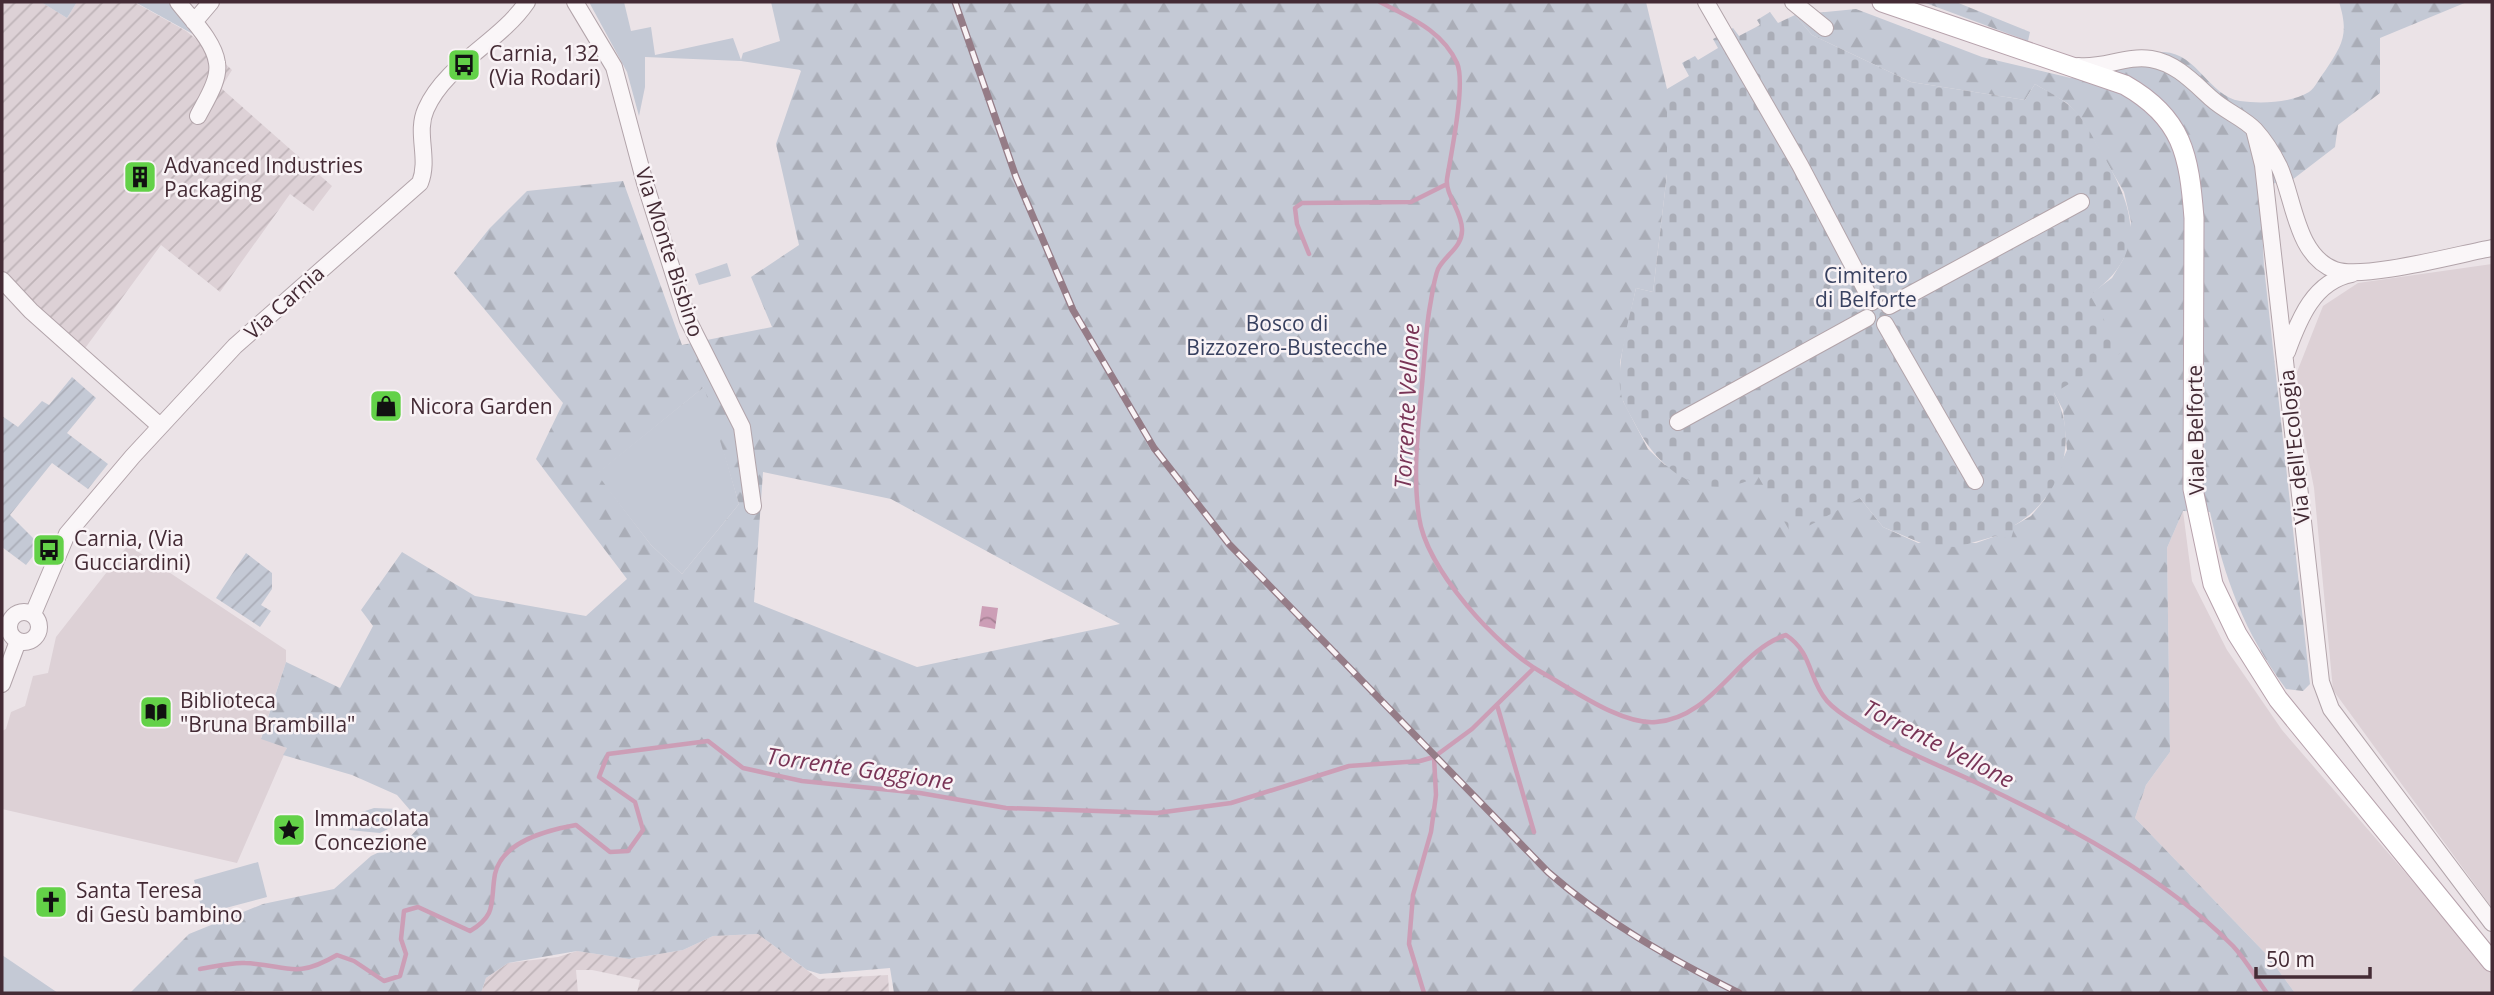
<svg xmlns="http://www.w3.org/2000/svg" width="2494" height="995" font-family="'Open Sans',sans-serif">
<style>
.built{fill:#ddd1d6}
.industrial{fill:url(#industrial-furrows)}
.green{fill:#c4c9d5}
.forest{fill:url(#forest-firs);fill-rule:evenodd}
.cemetery{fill:url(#cemetery-stones)}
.garden{fill:url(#garden-furrows)}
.water{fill:url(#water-waves)}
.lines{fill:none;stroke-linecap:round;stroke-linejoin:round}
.stream{stroke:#cc9eb6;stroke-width:4.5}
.minor-casing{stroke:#b2a4aa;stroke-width:18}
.major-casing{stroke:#b7a2ac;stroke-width:21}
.minor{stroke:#faf6f8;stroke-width:16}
.major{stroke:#fff;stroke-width:19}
.rail-casing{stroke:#957c87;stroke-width:7}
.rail{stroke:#f9f3f6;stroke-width:4.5;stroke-dasharray:13;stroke-linecap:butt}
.labels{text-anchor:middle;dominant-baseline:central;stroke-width:5;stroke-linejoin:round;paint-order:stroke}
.poi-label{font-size:21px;fill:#442b35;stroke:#f9f3f6;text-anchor:start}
.street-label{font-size:21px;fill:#442b35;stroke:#f9f3f6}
.park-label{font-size:21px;fill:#384160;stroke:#f9f3f6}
.water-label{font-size:23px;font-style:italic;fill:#793456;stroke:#f9f3f6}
</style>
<defs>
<pattern id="industrial-furrows" width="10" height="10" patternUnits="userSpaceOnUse" patternTransform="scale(1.75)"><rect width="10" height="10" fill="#ddd1d6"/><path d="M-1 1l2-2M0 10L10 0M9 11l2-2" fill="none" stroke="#bfb4b8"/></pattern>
<pattern id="forest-firs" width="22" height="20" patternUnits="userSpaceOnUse" patternTransform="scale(1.75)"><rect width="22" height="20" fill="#c4c9d5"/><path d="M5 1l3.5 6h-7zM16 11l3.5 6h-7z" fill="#aaadb7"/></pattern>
<pattern id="cemetery-stones" width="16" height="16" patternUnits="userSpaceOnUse" patternTransform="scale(1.75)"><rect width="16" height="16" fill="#c4c9d5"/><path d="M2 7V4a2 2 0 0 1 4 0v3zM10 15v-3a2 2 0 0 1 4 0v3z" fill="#aaadb7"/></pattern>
<pattern id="garden-furrows" width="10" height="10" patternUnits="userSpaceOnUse" patternTransform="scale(1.75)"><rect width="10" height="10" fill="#c4c9d5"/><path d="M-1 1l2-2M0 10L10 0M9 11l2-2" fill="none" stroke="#aaadb7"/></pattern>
<pattern id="water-waves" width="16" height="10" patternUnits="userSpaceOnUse" patternTransform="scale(1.75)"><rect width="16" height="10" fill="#cc9eb6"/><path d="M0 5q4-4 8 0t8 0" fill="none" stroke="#a78195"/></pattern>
</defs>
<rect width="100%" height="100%" fill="#ebe3e7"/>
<path class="built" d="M2492 264V908L2333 690 2314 488 2299 411 2297 372 2323 306 2358 283Z
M2183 511 2192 581 2227 650 2282 730 2492 973V993H2295L2268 956 2135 818 2146 785 2170 752 2167 548Z
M128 545 286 650V662L261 738 287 748 237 863 2 809V731L6 729 11 712 25 706 33 676 48 673 56 637Z"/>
<path class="industrial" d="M2 2H41L67 18 77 2H134L186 31 217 56 232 70 221 88 332 186 313 211 290 194 220 292 161 245 83 351 2 286Z
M758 934 819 979 888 975 889 993H637L640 980 592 970H576L578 993H481L486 978 508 963 558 957 577 951 629 959 683 950 713 936Z
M170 991H242L268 993H169Z"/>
<path class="green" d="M41 2H77L67 18Z
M135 2H171L200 38Z
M589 2H624L631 31 651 27 655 55 733 38 741 60 743 53 780 41 771 2H792L801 70 741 61 645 57V87L639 116 627 72Z
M727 263 731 276 699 285 695 274Z
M705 386 739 504 682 574 651 545 596 474Z
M374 808 398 809 402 822 380 833 349 830 356 814Z
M258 862 267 897 203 914 194 880Z
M2 955 58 993H2Z"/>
<path class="forest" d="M792 2H1646L1667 89V174L1653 292 1636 288 1620 362 1623 401 1648 449 1665 465 1758 476 1860 498 1883 527 1918 543H1976L1996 536 2031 516 2045 499 2067 450 2063 410 2054 393 2089 295 2112 278 2124 258 2131 222 2124 192 2081 118 2067 103 2035 84 2025 100 1911 82 1812 35 1795 15 1856 9 1982 57 2071 78C2103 77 2132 50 2164 52 2198 54 2209 96 2240 101 2261 104 2290 103 2309 92 2315 88 2320 77 2325 71 2343 44 2349 34 2339 2H2467L2380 38V93L2338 125 2335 147 2292 180 2260 186 2264 267 2310 684 2303 691 2286 689C2244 632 2225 580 2210 512L2183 511 2167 548 2170 752 2146 785 2135 818 2268 956 2295 993H894L890 968 820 974 807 970 758 934 713 936 683 950 629 959 577 951 508 963 486 978 481 993 242 991 130 993 189 934 263 904 334 889 371 856 409 838 422 824 397 795 352 775 283 755 287 748 261 739 286 662 340 688 373 626 361 610 402 552 475 596 586 616 627 579 536 459 563 403 454 273 489 229 527 191 623 181 682 345 772 327 751 277 799 245 776 144 801 71 789 61ZM704 387 739 504 682 574 651 545 597 474ZM763 472 891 499 1120 624 917 667 754 602Z
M1923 2H1956L2030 32 2028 41Z"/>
<path class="cemetery" d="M1770 12 1778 23 1795 15 1812 35 1911 82 2025 100 2035 84C2047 91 2061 98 2071 107 2084 118 2092 137 2101 151 2133 207 2151 251 2090 295L2122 352 2054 393C2080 440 2061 498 2015 525L2011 539 1996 536 1957 547 1928 546 1883 527 1860 498 1792 535 1758 476C1704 505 1659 472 1634 422 1628 411 1621 400 1620 388 1618 355 1629 320 1636 288L1653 292 1667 174V89L1689 76 1682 63 1695 56 1698 60 1718 48 1713 39 1733 28 1739 36 1760 25 1757 20Z"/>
<path class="garden" d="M72 377 96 398 67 433 108 464 88 489 52 463 10 515 41 546 26 565 2 547V416L18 427 42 401 49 405Z
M246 553 272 573V589L261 605 271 611 260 627 216 598Z"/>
<path class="water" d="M982 606 998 608 995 629 979 626Z"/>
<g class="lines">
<path class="stream" d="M1380 2C1410 18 1442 30 1457 63 1466 83 1451 154 1447 179 1445 194 1462 212 1462 229 1463 247 1445 255 1438 269 1434 279 1432 295 1430 306 1426 328 1425 352 1423 374 1419 421 1412 470 1419 517 1426 569 1497 647 1541 672 1572 689 1621 725 1656 722 1713 718 1737 651 1786 635 1813 653 1808 679 1827 701 1835 710 1846 717 1856 723 1893 748 1935 763 1975 782 2066 825 2161 874 2233 946 2246 960 2256 978 2267 993
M1309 254 1297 224 1295 208 1302 203 1411 202 1447 184
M1497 705 1534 832
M200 969C214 967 231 962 245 963 288 965 294 980 337 955L354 961 384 981 400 976 406 954 401 939 404 911 418 907 470 931C498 915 490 901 495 874 502 841 548 830 576 825L610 852 628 851 643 830 635 802 599 777 608 754 708 741 743 768 802 781 920 793 1006 808 1157 813 1231 803 1349 766 1420 761 1434 757
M1424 993 1409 944 1413 895 1431 832 1436 795 1434 757 1472 729 1534 668"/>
<defs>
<path id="minor" d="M178 2C191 19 214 41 217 63 220 80 205 102 198 116
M575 2 614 67 645 183 688 320 742 427 753 506
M1706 2 1800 165 1872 302
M1793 2 1825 28
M194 22 211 2
M2078 66C2103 69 2126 55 2151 59 2176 63 2194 83 2212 99 2225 111 2244 118 2255 130 2264 140 2273 154 2279 166 2294 198 2296 256 2335 270 2364 280 2459 254 2492 248
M2254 129 2263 165 2321 682 2331 709 2492 923
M2 280 31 311 160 426
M1889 306 2081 202
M1885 324 1975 481
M2287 352C2299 319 2314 281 2352 274
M1678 422 1867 318
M9 627a15 15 0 1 1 30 0a15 15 0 1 1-30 0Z
M33 614 67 534 133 456 235 346 420 183C430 158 415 133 426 109 446 64 500 42 527 2
M2 684 18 641"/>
<path id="major" d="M1882 2 2125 85C2183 118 2189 155 2194 218L2193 489 2213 584 2237 634 2278 699 2492 962"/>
</defs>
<use href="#minor" class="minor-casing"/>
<use href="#major" class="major-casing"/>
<use href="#minor" class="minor"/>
<use href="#major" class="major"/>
<defs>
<path id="rail" d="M955 2 1016 177 1073 310 1154 448 1229 544 1548 872C1605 922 1671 959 1739 993"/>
</defs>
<use href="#rail" class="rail-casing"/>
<use href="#rail" class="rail"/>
</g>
<defs>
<symbol id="bus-square" viewBox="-11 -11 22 22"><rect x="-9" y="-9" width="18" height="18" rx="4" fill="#63d148" stroke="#f9f3f6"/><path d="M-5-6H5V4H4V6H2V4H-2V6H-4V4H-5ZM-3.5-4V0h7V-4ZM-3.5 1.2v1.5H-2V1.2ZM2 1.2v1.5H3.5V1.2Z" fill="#111"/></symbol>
<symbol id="building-square" viewBox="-11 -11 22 22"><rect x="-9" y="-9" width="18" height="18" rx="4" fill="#63d148" stroke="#f9f3f6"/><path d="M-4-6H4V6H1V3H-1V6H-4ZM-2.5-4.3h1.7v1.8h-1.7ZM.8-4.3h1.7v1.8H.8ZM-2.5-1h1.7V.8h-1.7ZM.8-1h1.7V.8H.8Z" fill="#111"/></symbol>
<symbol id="shop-square" viewBox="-11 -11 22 22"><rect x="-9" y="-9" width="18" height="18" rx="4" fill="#63d148" stroke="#f9f3f6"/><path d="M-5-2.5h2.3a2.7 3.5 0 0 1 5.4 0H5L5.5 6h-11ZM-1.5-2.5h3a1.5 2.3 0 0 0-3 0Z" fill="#111"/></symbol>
<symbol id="library-square" viewBox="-11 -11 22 22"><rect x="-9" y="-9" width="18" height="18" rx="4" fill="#63d148" stroke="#f9f3f6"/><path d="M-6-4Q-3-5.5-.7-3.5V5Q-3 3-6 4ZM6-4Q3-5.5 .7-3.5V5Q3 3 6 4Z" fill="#111"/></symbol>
<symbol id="sight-square" viewBox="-11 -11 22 22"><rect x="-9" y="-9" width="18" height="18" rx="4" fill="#63d148" stroke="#f9f3f6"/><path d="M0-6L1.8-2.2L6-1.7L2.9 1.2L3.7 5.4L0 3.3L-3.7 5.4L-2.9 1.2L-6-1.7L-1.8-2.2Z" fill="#111"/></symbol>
<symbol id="church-square" viewBox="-11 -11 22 22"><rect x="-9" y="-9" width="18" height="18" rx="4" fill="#63d148" stroke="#f9f3f6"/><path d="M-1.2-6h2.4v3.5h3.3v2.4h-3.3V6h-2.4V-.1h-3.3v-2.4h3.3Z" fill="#111"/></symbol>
</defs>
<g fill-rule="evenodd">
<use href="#bus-square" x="445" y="46" width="38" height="38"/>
<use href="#building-square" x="121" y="158" width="38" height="38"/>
<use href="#shop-square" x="367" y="387" width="38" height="38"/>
<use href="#bus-square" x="30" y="531" width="38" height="38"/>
<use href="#library-square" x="137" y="693" width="38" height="38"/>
<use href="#sight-square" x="270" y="811" width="38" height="38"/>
<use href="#church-square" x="32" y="883" width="38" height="38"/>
</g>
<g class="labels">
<g class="poi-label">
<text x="489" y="53">Carnia, 132<tspan x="489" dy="24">(Via Rodari)</tspan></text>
<text x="164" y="165">Advanced Industries<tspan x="164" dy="24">Packaging</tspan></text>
<text x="410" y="406">Nicora Garden</text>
<text x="74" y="538">Carnia, (Via<tspan x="74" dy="24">Gucciardini)</tspan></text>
<text x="180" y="700">Biblioteca<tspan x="180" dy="24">"Bruna Brambilla"</tspan></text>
<text x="314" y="818">Immacolata<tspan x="314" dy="24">Concezione</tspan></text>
<text x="76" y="890">Santa Teresa<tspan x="76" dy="24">di Gesù bambino</tspan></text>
</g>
<g class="street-label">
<text transform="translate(670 252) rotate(72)">Via Monte Bisbino</text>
<text transform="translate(284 302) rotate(-42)">Via Carnia</text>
<text transform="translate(2195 430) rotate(-91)">Viale Belforte</text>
<text transform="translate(2294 447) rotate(-96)">Via dell'Ecologia</text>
</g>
<g class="park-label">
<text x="1866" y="275">Cimitero<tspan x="1866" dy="24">di Belforte</tspan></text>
<text x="1287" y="323">Bosco di<tspan x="1287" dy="24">Bizzozero-Bustecche</tspan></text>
</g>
<g class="water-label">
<text transform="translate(1406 406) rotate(-87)">Torrente Vellone</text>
<text transform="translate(1939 743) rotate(27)">Torrente Vellone</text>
<text transform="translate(860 768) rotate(8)">Torrente Gaggione</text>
</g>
</g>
<rect width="2494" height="995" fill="none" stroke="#442b35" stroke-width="7"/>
<path d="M2256 967v10h114v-10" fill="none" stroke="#442b35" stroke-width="3.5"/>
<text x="2266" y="967" font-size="21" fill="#442b35" stroke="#f9f3f6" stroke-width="5" paint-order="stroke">50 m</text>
</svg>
